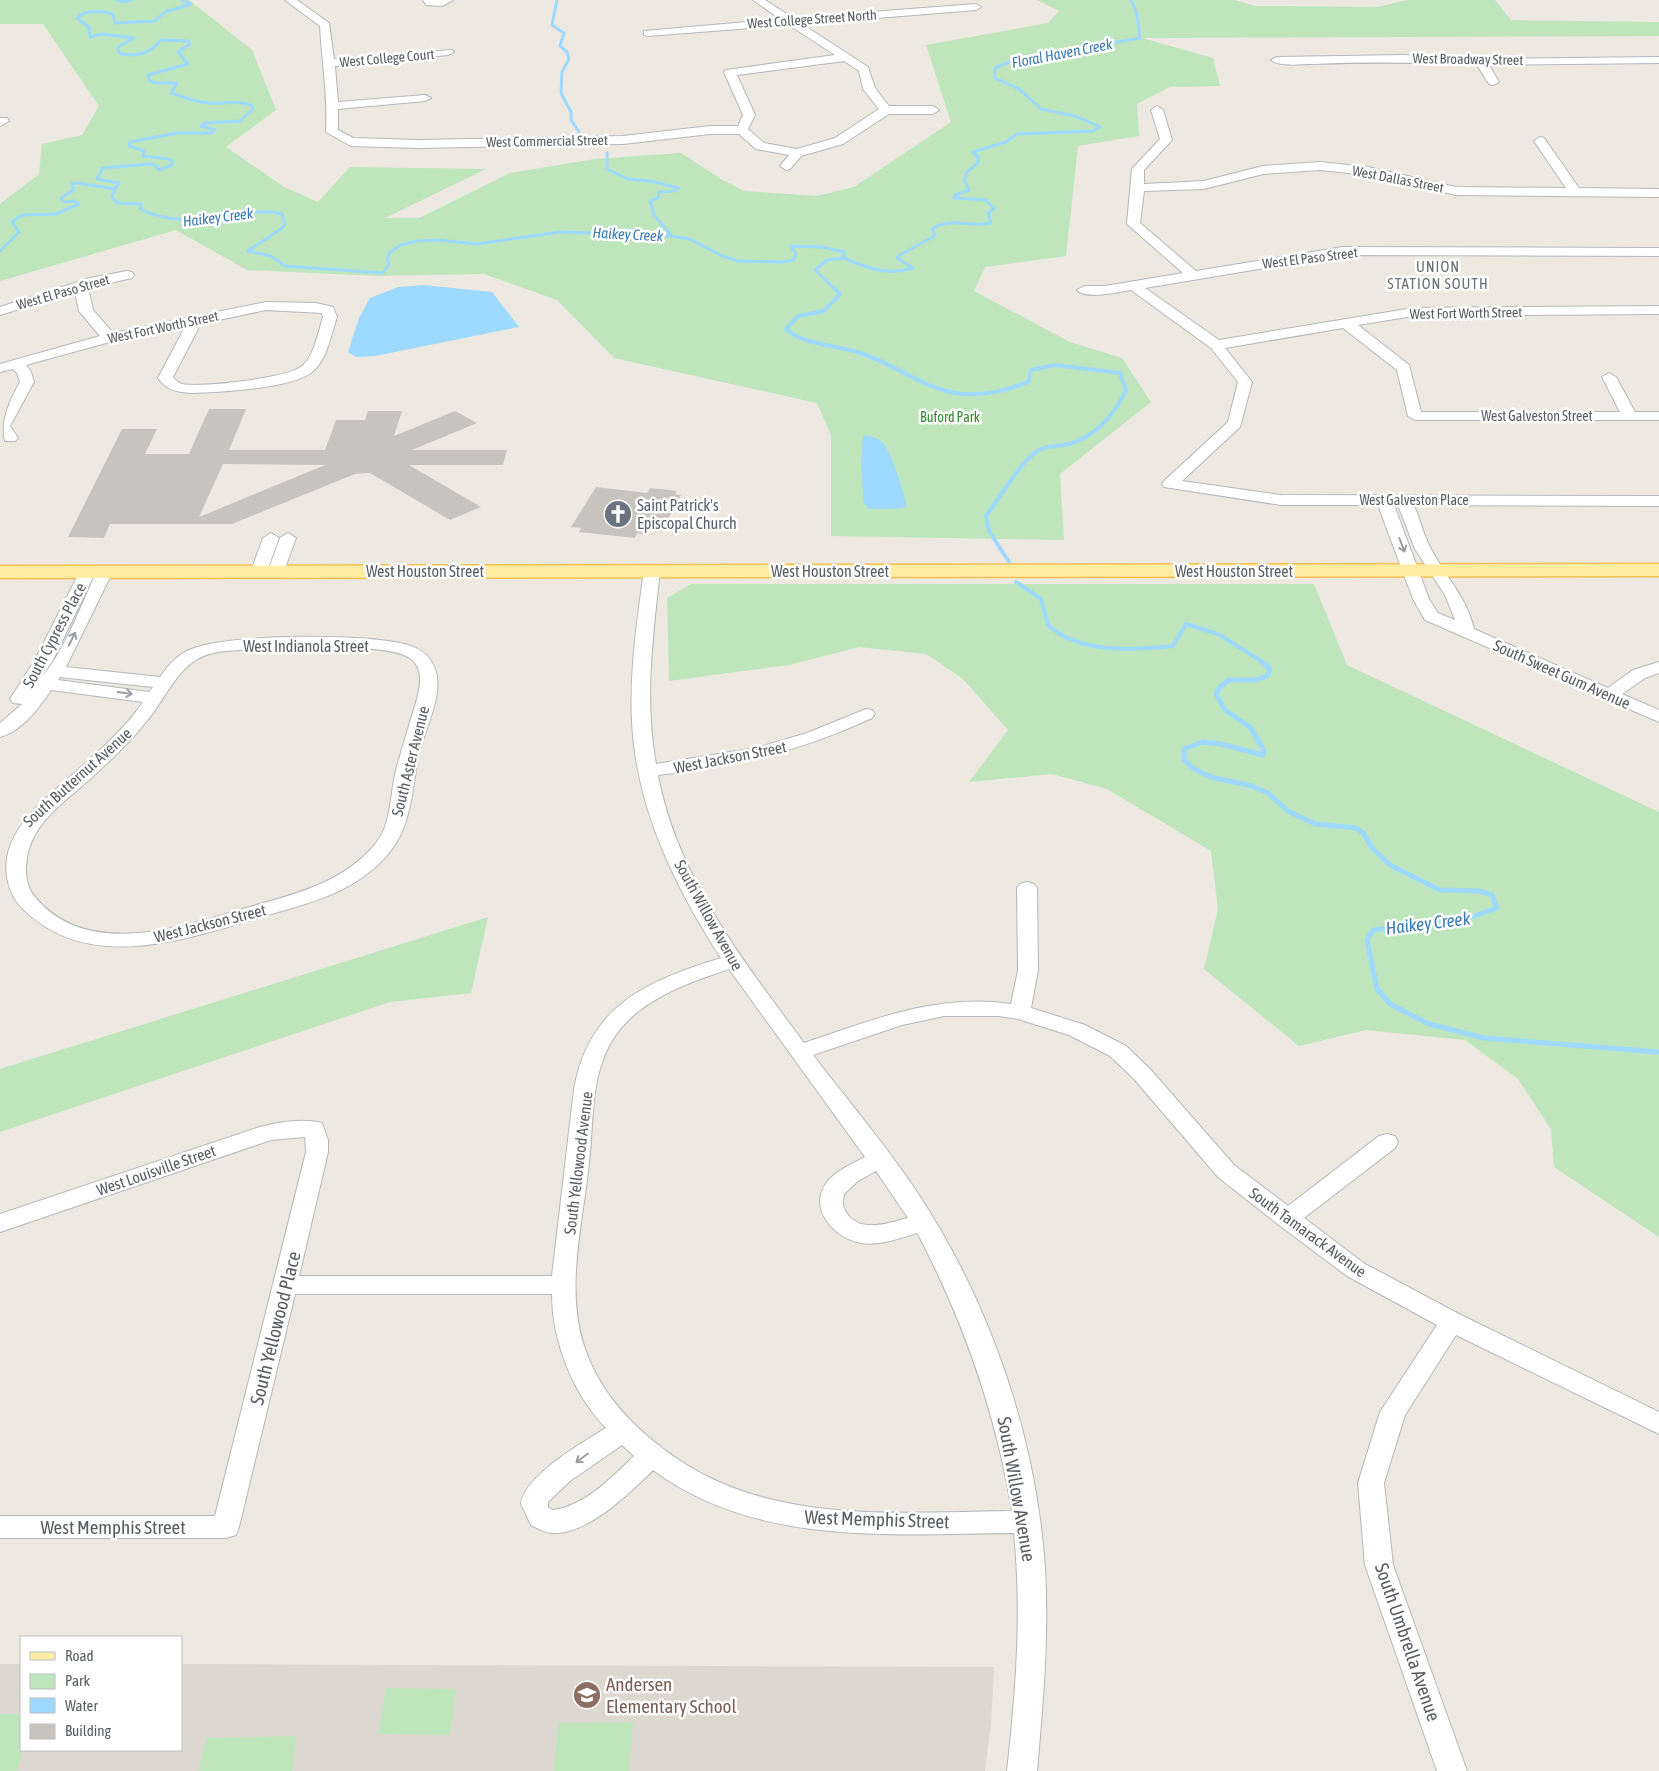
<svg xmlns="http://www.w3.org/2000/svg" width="1659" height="1771" font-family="'Asap Condensed',sans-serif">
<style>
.education{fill:#ddd8cf}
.green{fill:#bee5bc}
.water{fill:#9ed9ff}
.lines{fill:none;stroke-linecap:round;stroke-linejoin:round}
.stream-far2{stroke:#9ed9ff;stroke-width:3}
.stream-far1{stroke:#9ed9ff;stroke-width:4}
.stream{stroke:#9ed9ff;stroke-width:5}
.building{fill:#c7c4be;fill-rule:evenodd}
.minor-casing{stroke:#b3b7bc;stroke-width:2}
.major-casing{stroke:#f3bf53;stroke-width:3}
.minor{fill:#fff;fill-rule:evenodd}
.major{fill:#ffeca3;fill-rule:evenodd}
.oneway{stroke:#9b9ea1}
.labels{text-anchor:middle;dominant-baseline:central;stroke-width:5;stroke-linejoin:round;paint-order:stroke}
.far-street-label{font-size:14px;fill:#595d62;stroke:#fff}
.far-park-label{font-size:14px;fill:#338633;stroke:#fff}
.far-water-label{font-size:15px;font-style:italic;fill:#3a7ab2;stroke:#fff}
.far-neighbourhood-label{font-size:15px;letter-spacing:1px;fill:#6a6f74;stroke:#fff}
.worship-label{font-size:16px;fill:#5b616d;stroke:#fff;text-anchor:start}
.street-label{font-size:16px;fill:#595d62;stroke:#fff}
.water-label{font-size:18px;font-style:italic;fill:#3a7ab2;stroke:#fff}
.near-street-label{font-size:19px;fill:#595d62;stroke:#fff}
.near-education-label{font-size:19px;fill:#785e54;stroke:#fff;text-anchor:start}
</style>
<rect width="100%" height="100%" fill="#ede9e0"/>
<path class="education" d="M0 1664H21V1750H181V1664L994 1667 991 1723 985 1771H0Z"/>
<path class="green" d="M0 0H189L252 50 276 110 226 147 284 187 318 202 350 167 486 169 385 218H419L510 173 595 159 681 153 721 179 744 191 817 196 854 187 951 122 926 45 1048 23 1059 11 1037 0H1235L1255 6 1377 7 1407 0H1495L1511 20 1659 22V36L1142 38 1213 58 1220 86 1170 87 1137 104 1139 136 1078 146 1066 256 985 267 974 291 1070 342 1122 358 1151 402 1060 474 1064 540 831 536V435L817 403 614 358 557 300 484 274 376 276 247 270 176 230 0 281V204L39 174 42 144 82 135 99 106 43 24H0Z
M691 584H1314L1347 665 1659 812V1237L1554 1167 1551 1129 1518 1079 1465 1040 1366 1030 1299 1046 1204 969 1218 909 1211 851 1107 789 1052 774 969 782 1008 730 963 679 926 654 859 647 789 665 669 681 667 598Z
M488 917 471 993 390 1002 0 1132V1069Z
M386 1688 456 1689 450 1735 378 1734Z
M0 1714H21V1750H23L17 1771H0Z
M633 1722 629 1771H554L558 1723Z
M297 1736 292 1771H199L206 1738Z"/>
<path class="water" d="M424 285 492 292 519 327 375 356 356 357 348 352 359 318 370 298 398 287Z
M863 435C870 436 876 437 882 442 891 450 904 493 907 507L895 509H869L864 503 861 468Z"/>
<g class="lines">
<path class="stream-far2" d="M117 0 124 2 131 0
M557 0 552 25 564 33 560 46 567 52 569 59 562 72 561 93 571 112V120L579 132
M607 153V169L628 179 650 181 679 188 674 191 659 192 658 198 650 201 654 215 671 235
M115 189 119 183 97 179 103 168 150 164 155 165 159 170 172 165V161L169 159 143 156 144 151 129 146 130 142 177 133H211L215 130 201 126 204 123 240 121 253 109 251 105C238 100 224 104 211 103 197 103 184 97 171 93L177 83H154L149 80 148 75 188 64 178 52 190 44 188 41 161 40C151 53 136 58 119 53L118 47 134 38 102 34 90 37 89 27 77 18C86 9 101 11 113 14L115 23 155 21 165 12 191 4 182 0
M0 251 19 232 12 222 22 215 56 214 79 204 74 201 64 202 61 198 74 190 72 184 78 183 115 189 112 197 117 203 141 204 140 209C176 226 205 219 243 214 257 212 269 210 282 214L285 224 281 229 248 251 271 256 285 266 383 273 389 264 387 259 390 252 401 245 417 241 439 240 477 244 560 232 615 234 631 230 690 239 722 256 738 261 783 262 794 260 796 254 791 246 822 247 844 252V258L827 260 815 270 835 289
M844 258C867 268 888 276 913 268L897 258 898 256 931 238 935 235 932 229C951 216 970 228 991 223L988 213 994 209 986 200 954 198 955 195 969 190 964 180 967 172 978 163V157L973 152 1006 142 1017 134 1093 131 1100 127 1075 116 1041 109 1019 89 995 78V68L1012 61 1140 38 1137 14 1131 0"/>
<path class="stream-far1" d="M834 288 840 294 824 311 798 316 786 329C804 345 834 345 857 352 893 362 925 391 963 394 984 395 1010 391 1029 381L1031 370 1055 365 1120 373 1126 390C1115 414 1095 437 1069 444 1053 448 1045 443 1030 457 1015 471 999 499 986 516L989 531 1009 562
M1016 582 1041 599 1048 625C1079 654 1134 650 1173 646L1186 624 1218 634 1263 662"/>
<path class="stream" d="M1261 661 1270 669 1267 676 1255 680H1229L1220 687 1216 694 1225 710 1251 728 1264 751 1263 755 1221 744 1203 742 1184 749V760L1194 769 1211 777 1252 786 1268 793 1288 811 1315 824 1356 828 1364 834 1372 848 1390 865 1440 890 1479 891 1492 895 1497 908 1469 918 1373 930 1367 940 1377 989 1390 1004 1429 1024 1484 1038 1659 1052"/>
</g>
<path class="building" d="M209 409H246L229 450H325L336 420H365L368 411H402L394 436 455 411 477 423 412 450H507L503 465H409L481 507 450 520 370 473 355 474 232 524H110L104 538 68 537 122 429H157L145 454H189ZM223 464 325 465 199 517Z
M596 487 647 493 650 488 677 491 675 494 681 495 661 532 648 531V535L637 533 635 538 579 532 581 528 571 527Z"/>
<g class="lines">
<defs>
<path id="minor" d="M285 0H297L329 23 334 59 452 50 454 52 448 55 335 66 338 102 425 95 431 98 425 101 338 109V130L353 138 418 140 623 136 710 126H738L743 115 724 72 726 70 835 55 789 25 648 36 644 35V31L780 19 753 0H765L793 18 976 4 981 7 976 10 802 24 868 67 875 88 889 106H933L939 110 933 114H889L843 144 801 156 790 169 786 170 780 166 789 155 756 149 739 134H710L623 144 418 148 351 146 326 132C328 95 322 62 320 26ZM844 61 859 71 863 89 879 109 835 138 797 149 764 143 748 129 755 115 737 75Z
M423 0H453L442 6 426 5Z
M1404 55 1481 59 1659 57V63L1489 65 1499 82 1493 85 1489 84 1477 65C1422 62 1368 62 1312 64 1302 64 1279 67 1271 60L1277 57Z
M1157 106 1163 110 1172 140 1144 170V184L1204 181 1263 166 1320 162 1368 167 1456 187 1566 188 1534 141 1540 137 1544 138 1579 188 1659 189V197L1456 195 1368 175 1320 170 1263 174 1204 189 1144 191 1140 223 1196 271 1343 247 1659 248V256L1343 255 1145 288 1219 340 1413 308 1659 306V314L1413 316 1358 325 1409 365 1421 412H1620L1602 377 1609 373 1616 377 1635 412H1659V420H1415L1408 416 1397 370 1343 328 1225 348 1252 382 1240 427 1182 481 1281 495 1659 496V506L1414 505C1420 520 1424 536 1431 549 1446 577 1467 598 1474 629L1608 688 1633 670 1659 662V673L1645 678 1622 694 1659 710V722L1425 620 1413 599 1378 505H1281L1164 487 1162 484 1164 481 1228 422 1238 382 1211 348 1131 290C1118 292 1086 300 1077 290L1084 286H1105L1183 273 1127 224 1132 169 1160 139 1151 110ZM1394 505H1398L1415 549 1445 595 1455 620 1438 613 1429 599Z
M0 118H7L9 121 0 126Z
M127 271 132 272 134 275 132 278 88 288 93 310 113 333 266 302 316 303 333 307 337 317C331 335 327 360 312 372 291 389 218 392 191 393 177 392 166 390 158 378L184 329 182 327 106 343 26 365 31 372 34 382 10 426 18 438 15 441H5C0 421 10 400 20 382L17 373 13 369 0 372V364L100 336 79 311 75 292 0 315V307L90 278ZM266 310 322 313 323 317C318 332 315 355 302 366 288 378 201 388 182 384 179 383 175 380 173 377L198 329 195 325Z
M271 533 279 538 267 571 265 575H253L251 571 263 538Z
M288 533 296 538 284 571 282 575H270L268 571 280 538Z
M88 566 94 567 96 571 53 660 41 678C65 651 81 605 97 571L99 567H111L113 571 66 667 160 677C169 664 179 653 194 648 232 634 369 633 408 645 417 648 426 652 431 661 448 685 427 724 420 750 412 783 413 821 392 849 360 892 309 903 261 917 186 939 90 974 24 910 7 894 2 869 10 846 23 813 54 792 79 769 102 749 126 727 143 702L51 690C39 708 22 731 0 737V723L22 704 13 703 10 699 35 660 80 571 82 567ZM255 649C289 649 380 642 408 657 431 670 415 703 410 722 405 740 399 757 395 775 390 797 391 825 376 843 343 884 294 894 246 908 182 927 87 960 35 897 21 881 25 852 35 835 47 813 70 797 89 780 109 762 129 743 146 722 164 701 173 675 196 660 213 649 236 651 255 649ZM60 677 153 687 149 692 58 680Z
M652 566 658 567 660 571C653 635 644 700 656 764L756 748 807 733 866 709 872 710 875 714 872 718C804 750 733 767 658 775 676 876 745 963 804 1043 872 1020 938 993 1011 1004L1018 970 1017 888 1020 884 1027 882 1034 884 1037 888 1038 970 1031 1008 1085 1025 1126 1046 1150 1069 1234 1165 1288 1206 1379 1136 1387 1134 1395 1136 1398 1142 1395 1148 1304 1218 1365 1264 1461 1315 1659 1412V1434L1456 1335 1405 1415 1384 1483 1393 1565 1467 1771H1437L1365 1565 1358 1483 1380 1412 1437 1325 1347 1276 1279 1225 1218 1177 1134 1079 1110 1056 1069 1035 1018 1019 999 1016H944L902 1025 813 1055C846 1098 882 1141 913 1186 988 1297 1036 1434 1045 1568 1049 1636 1043 1704 1037 1771H1007C1016 1692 1022 1613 1014 1533 894 1534 756 1547 653 1470 630 1493 587 1535 553 1533 545 1533 537 1528 531 1525L521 1504C525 1475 582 1443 606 1428 573 1394 552 1342 552 1294H295L239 1527 236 1535 226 1538H0V1516H215L306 1152 305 1137 271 1140 0 1232V1214L260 1127C279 1122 303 1118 322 1123L328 1140V1152L299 1276H552L574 1089C589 1005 647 981 721 958 679 893 643 822 634 745 627 688 636 628 644 571L646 567ZM729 969 865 1157C852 1164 837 1170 827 1182 807 1208 834 1238 861 1243 880 1246 900 1238 917 1233L920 1238C965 1325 996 1414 1012 1511 901 1512 776 1525 679 1460 637 1432 600 1395 584 1346 565 1287 583 1223 589 1163 593 1130 591 1091 603 1060 607 1048 614 1036 622 1027 649 996 691 982 729 969ZM876 1171 908 1218C889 1223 859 1234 846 1212 842 1206 842 1199 845 1193L858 1181ZM622 1445 634 1456C612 1477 585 1506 553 1510L548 1507V1502L570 1481Z"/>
<path id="major" d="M1659 564V576L0 578V566Z"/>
</defs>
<use href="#minor" class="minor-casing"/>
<use href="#major" class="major-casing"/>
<use href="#minor" class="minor"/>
<use href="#major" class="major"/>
</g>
<defs><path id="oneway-shaft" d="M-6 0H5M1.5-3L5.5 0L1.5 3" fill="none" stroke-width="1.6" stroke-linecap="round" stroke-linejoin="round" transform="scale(1.25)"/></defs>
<g class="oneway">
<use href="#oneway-shaft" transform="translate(1402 545) rotate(69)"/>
<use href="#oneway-shaft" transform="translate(72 639) rotate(-64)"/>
<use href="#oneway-shaft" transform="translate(125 693) rotate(8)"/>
<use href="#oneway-shaft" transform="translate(582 1458) rotate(143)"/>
</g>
<defs>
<symbol id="church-disc" viewBox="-11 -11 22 22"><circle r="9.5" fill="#6b7280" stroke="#fff"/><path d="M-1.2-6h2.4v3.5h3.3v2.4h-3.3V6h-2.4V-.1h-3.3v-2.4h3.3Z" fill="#fff"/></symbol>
<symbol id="school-disc" viewBox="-11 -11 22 22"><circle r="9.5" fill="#8d6e63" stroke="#fff"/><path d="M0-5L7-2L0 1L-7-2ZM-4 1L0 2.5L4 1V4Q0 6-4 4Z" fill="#fff"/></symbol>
</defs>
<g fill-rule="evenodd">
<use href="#church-disc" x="602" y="498" width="32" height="32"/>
<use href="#school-disc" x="571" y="1679" width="32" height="32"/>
</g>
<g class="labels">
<g class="far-street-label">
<text transform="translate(812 19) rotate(-4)">West College Street North</text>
<text transform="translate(387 58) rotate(-5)">West College Court</text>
<text transform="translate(1468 59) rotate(1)">West Broadway Street</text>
<text transform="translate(547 141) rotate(-1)">West Commercial Street</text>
<text transform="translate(1398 179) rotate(11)">West Dallas Street</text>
<text transform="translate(1310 258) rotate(-7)">West El Paso Street</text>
<text transform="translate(63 292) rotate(-16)">West El Paso Street</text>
<text transform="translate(1466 313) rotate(-1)">West Fort Worth Street</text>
<text transform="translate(163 327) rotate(-12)">West Fort Worth Street</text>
<text x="1537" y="416">West Galveston Street</text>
<text x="1414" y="500">West Galveston Place</text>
</g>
<g class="far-park-label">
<text x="950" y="417">Buford Park</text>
</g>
<g class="far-water-label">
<text transform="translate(1062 53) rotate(-11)">Floral Haven Creek</text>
<text transform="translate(218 217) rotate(-7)">Haikey Creek</text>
<text transform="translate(628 234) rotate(3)">Haikey Creek</text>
</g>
<g class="far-neighbourhood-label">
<text x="1438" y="266">UNION<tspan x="1438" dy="17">STATION SOUTH</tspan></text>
</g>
<g class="worship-label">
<text x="637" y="505">Saint Patrick's<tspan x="637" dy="18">Episcopal Church</tspan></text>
</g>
<g class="street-label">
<text x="425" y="571">West Houston Street</text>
<text x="830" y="571">West Houston Street</text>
<text x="1234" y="571">West Houston Street</text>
<text transform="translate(54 635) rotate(-62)">South Cypress Place</text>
<text x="306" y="646">West Indianola Street</text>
<text transform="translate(1562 674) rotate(24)">South Sweet Gum Avenue</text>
<text transform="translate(730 757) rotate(-11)">West Jackson Street</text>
<text transform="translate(410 761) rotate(-76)">South Aster Avenue</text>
<text transform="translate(77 777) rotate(-42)">South Butternut Avenue</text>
<text transform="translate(709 915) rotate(61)">South Willow Avenue</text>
<text transform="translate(210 923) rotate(-14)">West Jackson Street</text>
<text transform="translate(578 1163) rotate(-83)">South Yellowood Avenue</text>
<text transform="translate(156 1170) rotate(-19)">West Louisville Street</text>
<text transform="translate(1308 1232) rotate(36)">South Tamarack Avenue</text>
</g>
<g class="water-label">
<text transform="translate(1428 923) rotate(-7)">Haikey Creek</text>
</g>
<g class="near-street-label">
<text transform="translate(275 1328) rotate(-76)">South Yellowood Place</text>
<text transform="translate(1017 1489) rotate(80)">South Willow Avenue</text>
<text transform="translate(877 1519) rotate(2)">West Memphis Street</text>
<text x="113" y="1527">West Memphis Street</text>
<text transform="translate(1408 1642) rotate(71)">South Umbrella Avenue</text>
</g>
<g class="near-education-label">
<text x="606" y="1684">Andersen<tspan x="606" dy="22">Elementary School</tspan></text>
</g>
</g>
<rect x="20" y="1636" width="162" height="115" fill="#ffffff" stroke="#bdbec0"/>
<rect x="30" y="1652" width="25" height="8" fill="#ffeca3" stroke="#bdbec0"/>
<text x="65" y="1661" font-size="15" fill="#595d62">Road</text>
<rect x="30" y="1674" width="25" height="15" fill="#bee5bc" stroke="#bdbec0"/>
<text x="65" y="1686" font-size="15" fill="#595d62">Park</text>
<rect x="30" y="1698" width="25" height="15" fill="#9ed9ff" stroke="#bdbec0"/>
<text x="65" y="1711" font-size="15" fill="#595d62">Water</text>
<rect x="30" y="1724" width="25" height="15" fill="#c7c4be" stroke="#bdbec0"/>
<text x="65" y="1736" font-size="15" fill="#595d62">Building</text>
</svg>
